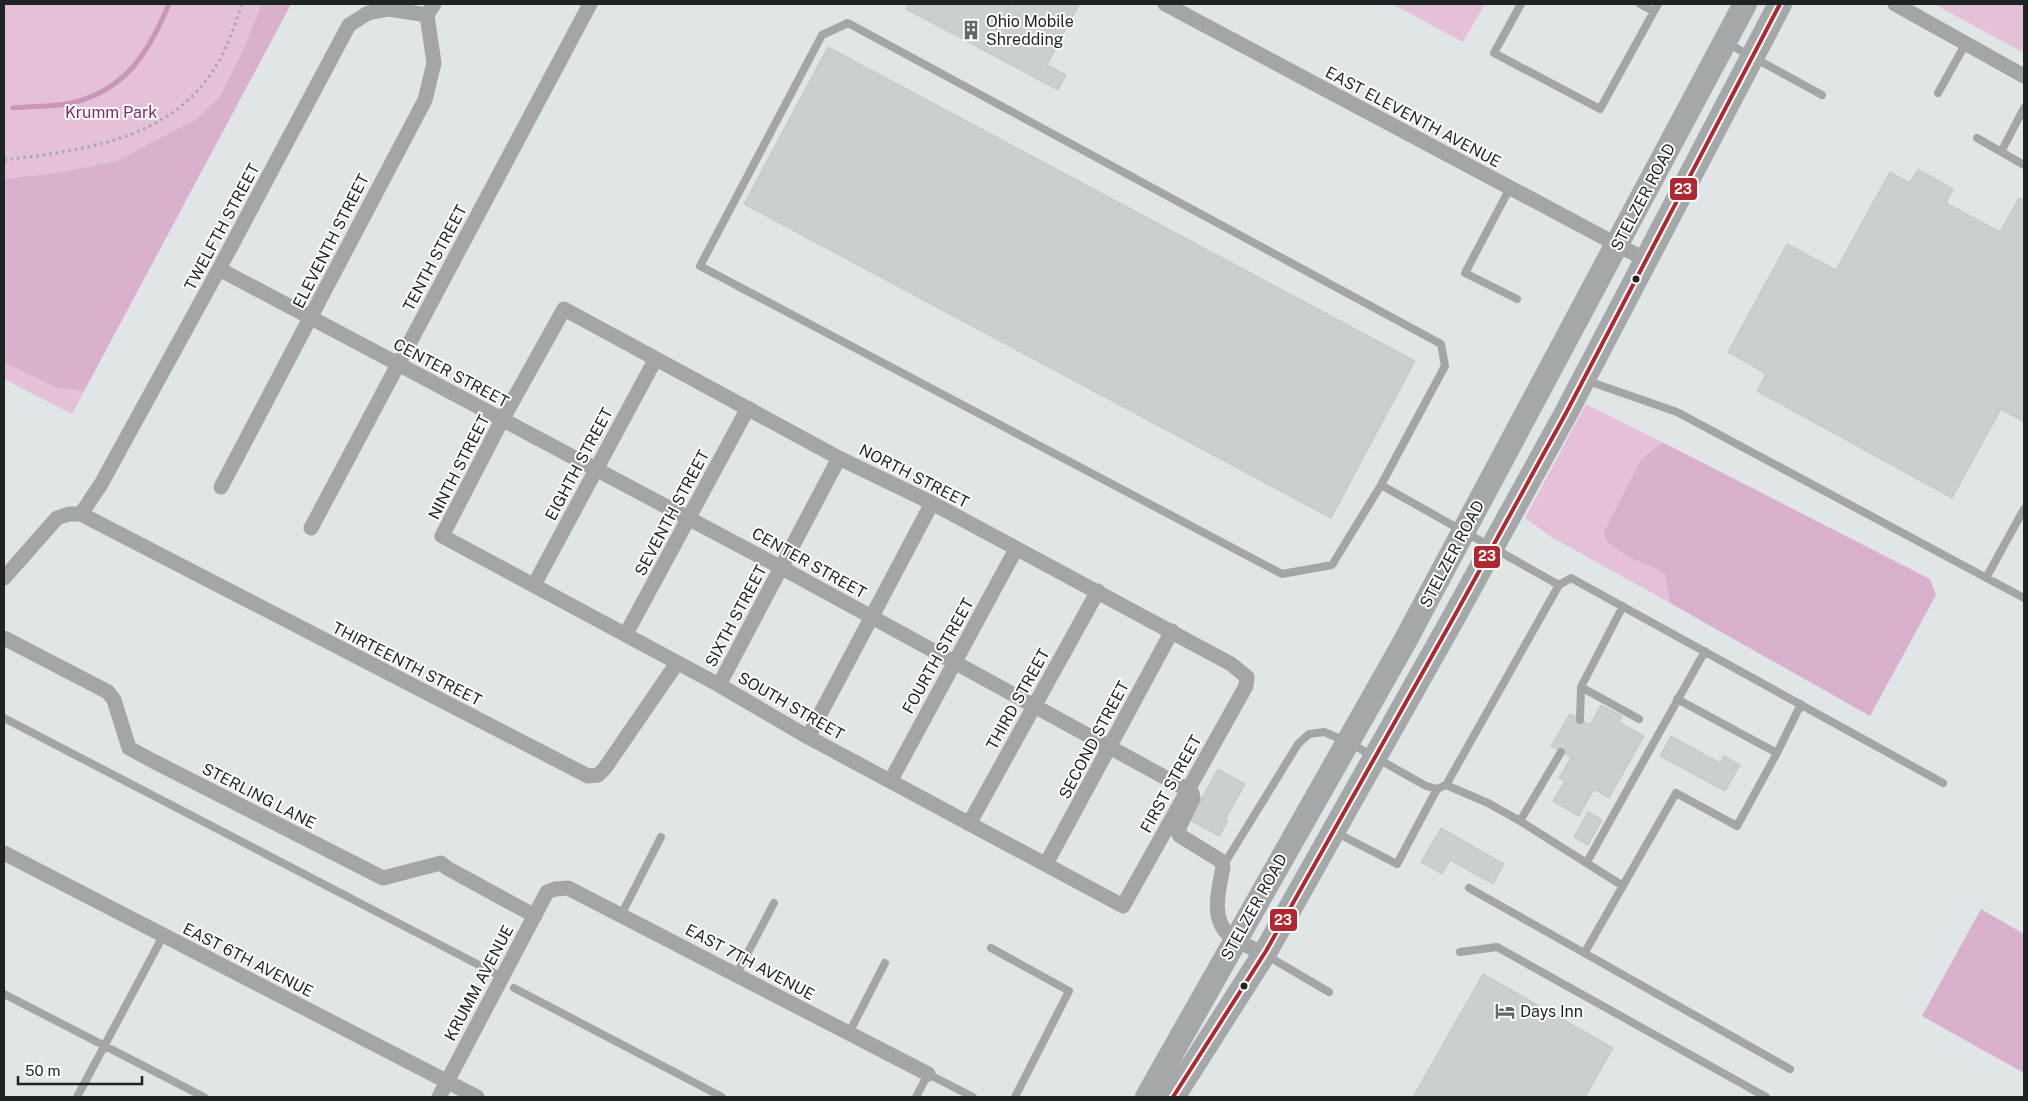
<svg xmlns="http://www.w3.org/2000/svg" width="2028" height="1101" font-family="'Public Sans',sans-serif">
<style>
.green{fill:#e4c1d8}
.forest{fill:#d9b1cc}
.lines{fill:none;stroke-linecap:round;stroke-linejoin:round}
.stream{stroke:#ca96b7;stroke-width:5}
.building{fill:#cacfd1;stroke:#bec3c5}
.path{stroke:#a6a9aa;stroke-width:3;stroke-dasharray:2.5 4;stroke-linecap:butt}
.service{stroke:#a3a5a6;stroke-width:8}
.minor{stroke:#a3a5a6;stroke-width:15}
.primary{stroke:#a4a8a8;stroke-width:24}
.bus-1-casing{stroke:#fff;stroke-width:8}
.bus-1{stroke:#af272f;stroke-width:4}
.bus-dot{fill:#1e2324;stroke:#fff;stroke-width:2}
.labels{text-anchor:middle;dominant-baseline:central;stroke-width:4;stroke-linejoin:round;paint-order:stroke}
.poi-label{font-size:16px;fill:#1e2324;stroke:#fff;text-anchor:start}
.park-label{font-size:16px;fill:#852867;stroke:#fff}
.street-label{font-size:16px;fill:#1e2324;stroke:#fff}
.line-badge{stroke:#fff;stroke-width:2}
.badge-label{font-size:14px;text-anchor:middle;font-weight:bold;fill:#fff}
</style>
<rect width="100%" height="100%" fill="#e0e6e8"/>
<path class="green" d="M4 4H291L72 414 4 379Z
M1392 4H1485L1463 42Z
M1934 4H2024V53Z
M1586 404 1662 442 1641 460 1630 558 1653 567 1665 575 1670 603 1553 538 1525 518Z"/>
<path class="forest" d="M262 4H291L84 391 55 387 4 362V179L58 173 117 161 197 119 219 98 245 46Z
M1662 442 1930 579 1936 595 1870 716 1670 603 1665 575 1653 567 1630 558 1607 542 1604 532 1641 460Z
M1981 909 2024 934V1073L1922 1016Z"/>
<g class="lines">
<path class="stream" d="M13 108C32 106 53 107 71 103 125 91 149 52 169 4"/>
</g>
<path class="building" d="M909 4H1010L985 51 906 9Z
M1010 4H1079L1047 65 1066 75 1058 90 985 51Z
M828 47 1415 361 1331 518 744 204Z
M1918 169 1953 189 1946 203 2000 232 2019 198 2024 201V422L2001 409 1952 498 1757 391 1766 374 1728 352 1787 244 1836 270 1890 172 1910 183Z
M1601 705 1622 716 1619 722 1644 736 1609 798 1594 789 1579 816 1553 801 1565 781 1559 778 1571 757 1551 746 1570 714 1590 725Z
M1671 736 1720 763 1724 756 1740 765 1725 791 1660 756Z
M1218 769 1245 784 1225 820 1228 821 1219 836 1190 820Z
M1588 812 1602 820 1588 845 1574 837Z
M1441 828 1504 864 1493 884 1450 860 1442 874 1421 862Z
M1483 974 1613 1048 1585 1097H1413Z"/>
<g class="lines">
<path class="path" d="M4 160C86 150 179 139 221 57 230 40 236 22 242 4"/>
<path class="service" d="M1521 4 1494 53 1600 109 1658 4
M1640 4 1653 11
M1727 43 1822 95
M1938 93 1966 43
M1977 138 2024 165
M2001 152 2024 108
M1510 188 1465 273 1517 299
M1585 380 1677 412 2024 598
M1986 578 2024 509
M1559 585 1571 578 1943 783
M1581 687 1639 719
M1677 699 1777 753 1801 704
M4 718 502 977
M1580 720 1581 687 1623 606
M1446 785 1488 803 1520 821 1561 752
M1520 821 1623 886
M1335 832 1397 864 1437 789
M1587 862 1705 651
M1223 866 1298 744 1309 734 1324 732 1348 742 1426 786 1437 789 1446 785 1559 585 1381 485 1332 565 1282 574 700 266 822 35 848 23 1441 344 1445 366 1381 485
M1469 888 1790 1069
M621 915 661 837
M991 948 1069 991 1015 1097
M1460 952 1497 947 1766 1097
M1585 952 1676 793 1737 826 1777 753
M1266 955 1329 992
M736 975 774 903
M514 988 722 1097
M4 994 204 1097
M849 1033 885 963
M77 1097 163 936
M916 1097 928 1074 973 1097"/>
<path class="minor" d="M1165 4 1646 260
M1895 4 2024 76
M219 269 782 568 1188 790 1192 793 1193 798 1178 830 1179 835 1221 861 1223 867C1219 889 1210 918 1229 935 1239 943 1253 948 1264 954
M564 309 839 458 932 503 1231 664 1247 677 1246 686 1123 906 808 737 719 685 442 536 502 420Z
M221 487 425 100 434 63 427 15 434 4
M81 514 101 484 219 269 349 25 368 13 389 9 427 15
M311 528 590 4
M4 578 57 518 69 514H81L588 776 598 775 605 768 677 663
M534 585 655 360
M626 634 748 408
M4 638 108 692 114 700 129 748 153 761 383 878 441 863 447 868 535 916
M719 685 839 458
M808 737 932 503
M891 780 1016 549
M969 824 1098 591
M4 853 477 1097
M1046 864 1172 631
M439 1097 547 892 555 889 568 888 928 1074"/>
<path class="primary" d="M1147 1097 1404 643 1745 4
M1173 1097 1266 951 1455 615 1566 413 1780 4"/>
<defs>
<path id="bus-1" d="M1173 1097 1266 951 1455 615 1566 413 1780 4"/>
</defs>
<use href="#bus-1" class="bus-1-casing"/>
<use href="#bus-1" class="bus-1"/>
</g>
<defs>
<symbol id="building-bare" viewBox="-9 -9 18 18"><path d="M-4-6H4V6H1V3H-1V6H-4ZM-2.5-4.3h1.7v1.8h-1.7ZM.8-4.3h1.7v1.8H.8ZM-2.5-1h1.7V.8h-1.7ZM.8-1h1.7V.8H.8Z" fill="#626769" stroke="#fff" stroke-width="2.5" paint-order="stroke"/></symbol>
<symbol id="hotel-bare" viewBox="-9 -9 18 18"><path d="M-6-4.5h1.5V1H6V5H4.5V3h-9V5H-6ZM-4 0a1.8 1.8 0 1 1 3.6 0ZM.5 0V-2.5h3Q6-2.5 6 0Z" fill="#626769" stroke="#fff" stroke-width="2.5" paint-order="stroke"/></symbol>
</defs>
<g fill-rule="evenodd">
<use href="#building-bare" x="957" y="16" width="28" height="28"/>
<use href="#hotel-bare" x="1491" y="997" width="28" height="28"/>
</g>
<g class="bus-dot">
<circle cx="1636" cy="279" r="4.5"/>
<circle cx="1244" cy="986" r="4.5"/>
</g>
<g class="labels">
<g class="poi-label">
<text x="986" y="21">Ohio Mobile<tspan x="986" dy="18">Shredding</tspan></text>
<text x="1520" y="1011">Days Inn</text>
</g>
<g class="park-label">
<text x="111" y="112">Krumm Park</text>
</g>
<g class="street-label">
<text transform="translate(1413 117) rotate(28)">EAST ELEVENTH AVENUE</text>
<text transform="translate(1643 197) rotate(-62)">STELZER ROAD</text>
<text transform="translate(222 227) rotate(-62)">TWELFTH STREET</text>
<text transform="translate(331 241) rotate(-63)">ELEVENTH STREET</text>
<text transform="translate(435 258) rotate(-62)">TENTH STREET</text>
<text transform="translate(451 373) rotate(28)">CENTER STREET</text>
<text transform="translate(579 464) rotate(-62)">EIGHTH STREET</text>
<text transform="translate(459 467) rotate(-63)">NINTH STREET</text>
<text transform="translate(914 476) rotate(27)">NORTH STREET</text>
<text transform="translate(672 513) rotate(-62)">SEVENTH STREET</text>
<text transform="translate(1452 554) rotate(-62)">STELZER ROAD</text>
<text transform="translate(809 563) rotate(29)">CENTER STREET</text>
<text transform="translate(736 616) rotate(-62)">SIXTH STREET</text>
<text transform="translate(938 656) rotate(-61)">FOURTH STREET</text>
<text transform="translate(407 664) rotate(27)">THIRTEENTH STREET</text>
<text transform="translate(1018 699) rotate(-61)">THIRD STREET</text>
<text transform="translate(791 706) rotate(30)">SOUTH STREET</text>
<text transform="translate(1094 740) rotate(-62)">SECOND STREET</text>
<text transform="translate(1171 784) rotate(-61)">FIRST STREET</text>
<text transform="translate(259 796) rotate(27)">STERLING LANE</text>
<text transform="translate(1254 907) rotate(-61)">STELZER ROAD</text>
<text transform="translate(248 960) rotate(27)">EAST 6TH AVENUE</text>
<text transform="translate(750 962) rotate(28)">EAST 7TH AVENUE</text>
<text transform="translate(479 983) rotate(-62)">KRUMM AVENUE</text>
</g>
</g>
<g class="line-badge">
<rect x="1669" y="177" width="29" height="24" rx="5" fill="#af272f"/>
<rect x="1473" y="545" width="28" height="24" rx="5" fill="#af272f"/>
<rect x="1269" y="908" width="29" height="24" rx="5" fill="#af272f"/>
</g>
<g class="badge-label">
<text x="1683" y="194">23</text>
<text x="1487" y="561">23</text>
<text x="1283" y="925">23</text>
</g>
<rect width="2028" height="1101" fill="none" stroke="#1e2324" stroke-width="10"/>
<path d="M18 1076v8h124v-8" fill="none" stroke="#1e2324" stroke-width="2.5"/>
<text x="25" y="1076" font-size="15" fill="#1e2324" stroke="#ffffff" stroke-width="4" paint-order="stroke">50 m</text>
</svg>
